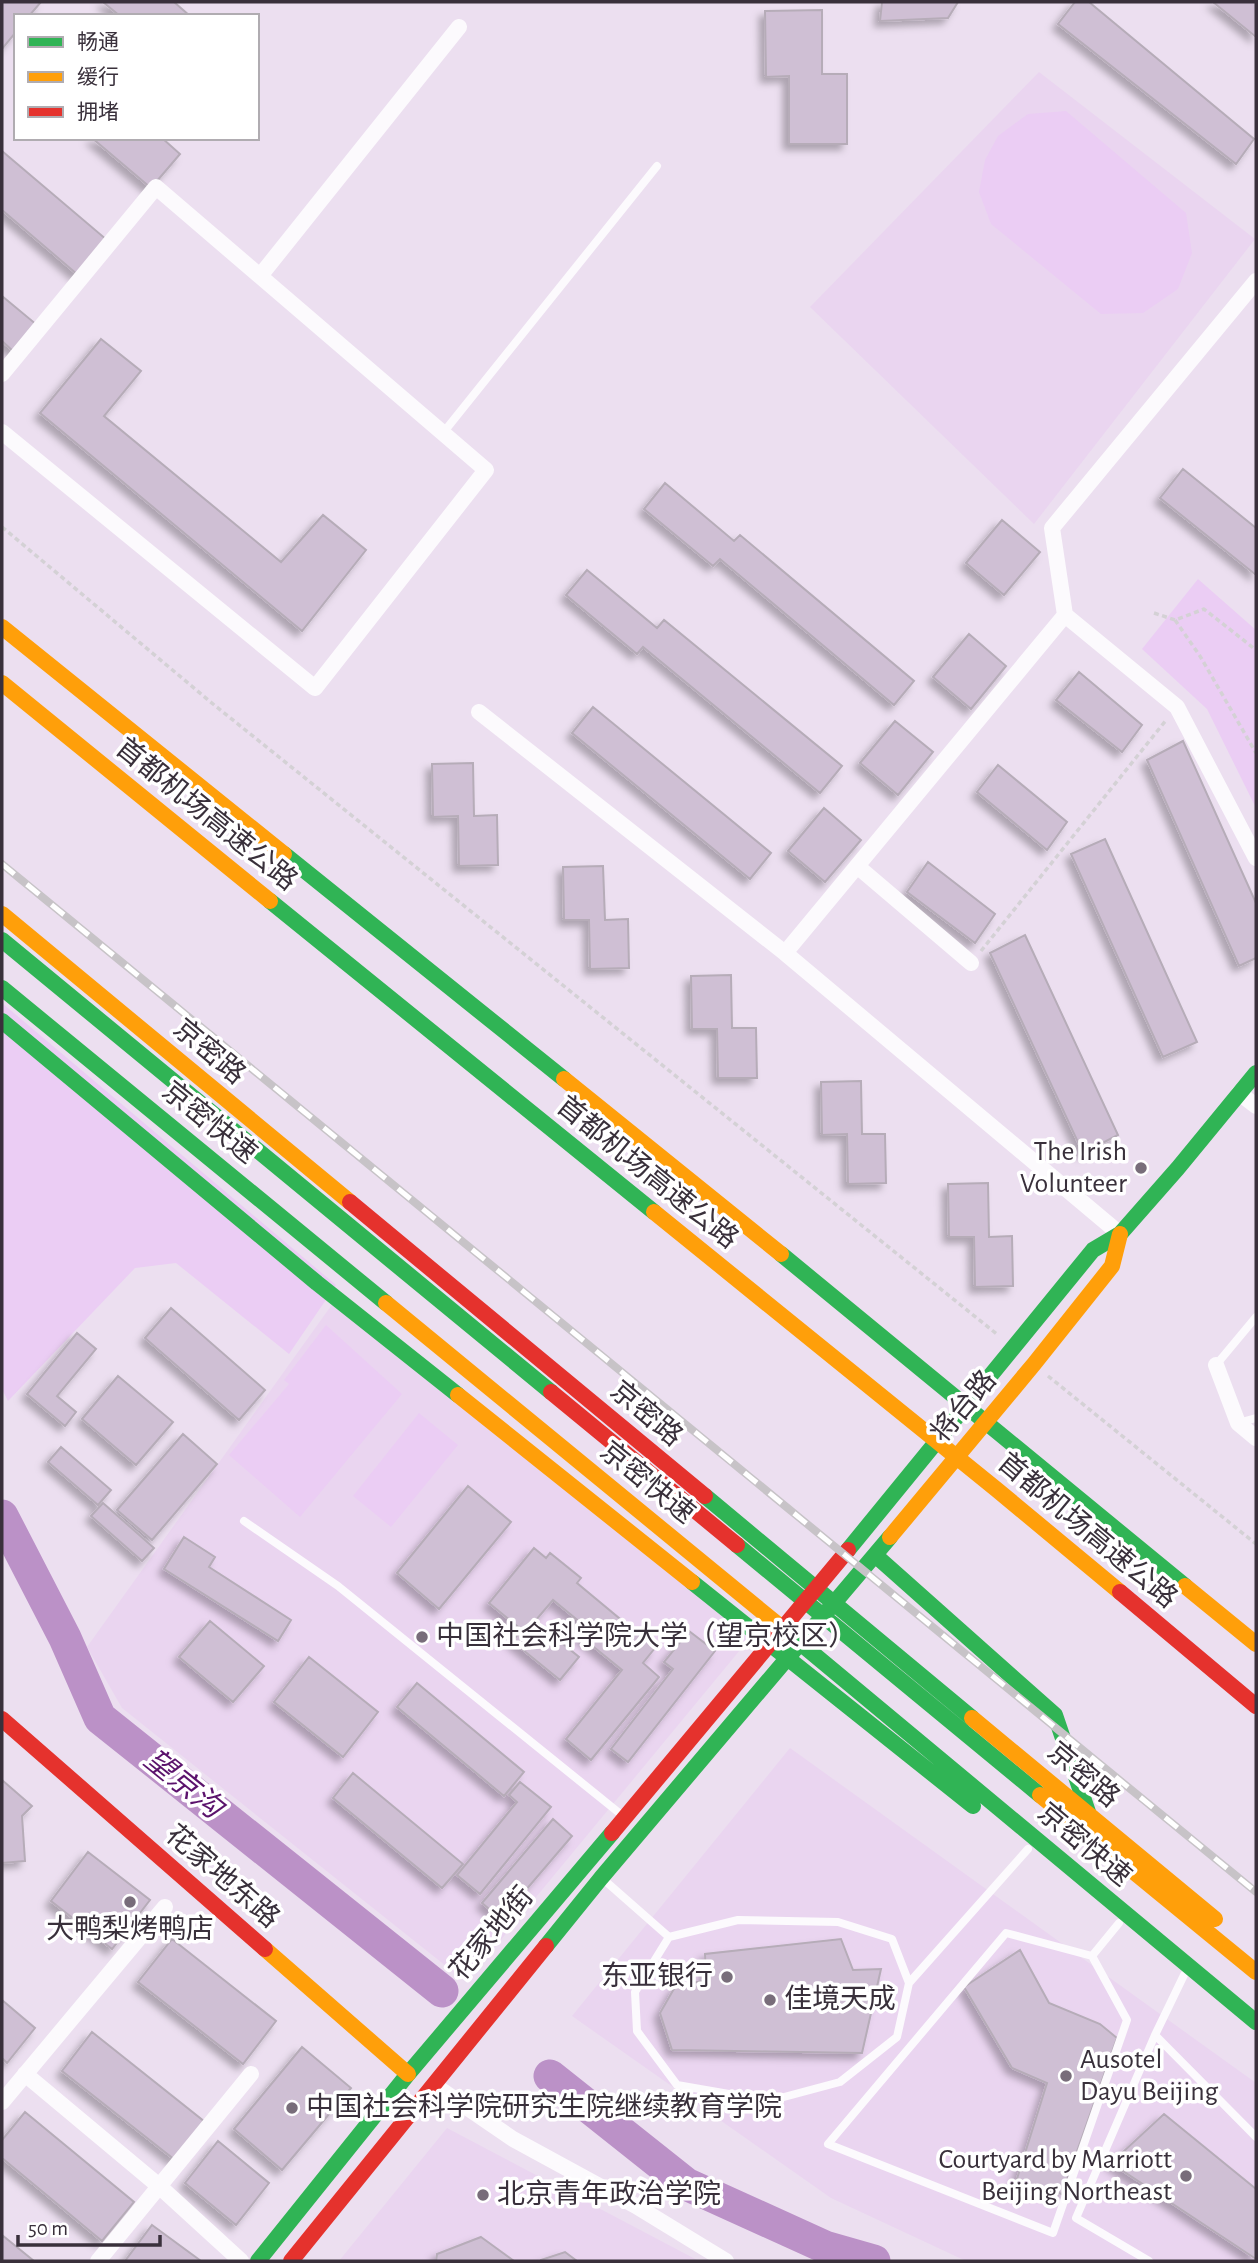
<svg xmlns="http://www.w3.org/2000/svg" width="1258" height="2263" font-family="'Alegreya Sans','Noto Sans SC',sans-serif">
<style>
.built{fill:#ead5f0}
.green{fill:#ebcdf4}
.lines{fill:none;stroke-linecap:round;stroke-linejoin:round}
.river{stroke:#bb91c7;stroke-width:33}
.building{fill:#cfbfd4;stroke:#b6acb8;stroke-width:2;filter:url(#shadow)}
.path{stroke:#d4d1d5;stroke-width:3.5;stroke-dasharray:5 3.5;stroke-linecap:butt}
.lane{stroke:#fcfafd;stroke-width:8}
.street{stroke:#fcfafd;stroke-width:16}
.fast{stroke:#30b455;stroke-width:16}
.slow{stroke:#ff9f0a;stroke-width:16}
.jam{stroke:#e5322d;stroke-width:16}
.rail-casing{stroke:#c7c3c7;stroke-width:8}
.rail{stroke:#fff;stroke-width:5;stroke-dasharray:16;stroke-linecap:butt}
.poi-dot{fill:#786d7a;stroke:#fff;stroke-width:2.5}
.labels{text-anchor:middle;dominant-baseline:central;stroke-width:7;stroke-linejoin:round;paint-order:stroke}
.street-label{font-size:28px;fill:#39303b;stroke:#fff}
.poi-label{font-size:28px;fill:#39303b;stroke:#fff;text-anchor:start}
.water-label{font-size:30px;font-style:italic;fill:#5b136c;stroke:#fff}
</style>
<defs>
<filter id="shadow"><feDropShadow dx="-5.5" dy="5.5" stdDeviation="3.5" flood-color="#0004"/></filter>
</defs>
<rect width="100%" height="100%" fill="#ecdff0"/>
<path class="built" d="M1039 72 1255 239 1034 524 810 307Z
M341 1292 759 1627 466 1982 122 1708 87 1647Z
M790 1748 1256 2083V2261H966L831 2198 572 2016Z
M447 2128 699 2261H339Z"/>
<path class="green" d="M1066 111 1186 213 1192 253 1178 289 1143 313 1101 314 991 224 979 192 985 160 998 136 1028 114Z
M1198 579 1256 630V808L1207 709 1142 649Z
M2 1003 336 1285 289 1354 176 1263 135 1268 8 1401 2 1389Z
M326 1325 402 1394 300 1517 229 1455 289 1384 284 1380Z
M419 1413 458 1445 391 1527 353 1496Z"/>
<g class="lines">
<path class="river" d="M2 1516 65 1638 100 1718 442 1991
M550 2076 686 2184 825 2247 874 2261"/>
</g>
<path class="building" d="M2 2H41L29 16H16V32L2 49Z
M103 2H174L190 16H120Z
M882 2H958L948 18 880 21Z
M1075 2H1089L1254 139 1236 164 1058 24Z
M1213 2H1256V37Z
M822 10V74H847V144H789V76L766 77 765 11Z
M92 138H162L180 154 151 188Z
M2 151 107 240 78 275 2 210Z
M2 296 37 325 14 352 2 341Z
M101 339 141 371 104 416 281 562 323 515 366 550 302 631 40 413Z
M1183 469 1256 528V575L1160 498Z
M665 483 734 541 740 535 914 681 894 705 720 559 713 566 644 509Z
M1002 520 1040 552 1004 595 966 563Z
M587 570 657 628 664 620 842 766 820 793 643 647 637 654 566 595Z
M969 634 1006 666 971 709 933 677Z
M1079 672 1142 725 1122 752 1056 700Z
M593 707 771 853 750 879 572 733Z
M895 721 933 752 898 795 860 763Z
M1183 741 1256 903V958L1239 966 1147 760Z
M473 763 474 816 497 815 498 865 459 866 458 816 433 817 432 764Z
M998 765 1067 822 1047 850 977 792Z
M824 808 861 840 825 882 788 851Z
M1105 839 1197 1042 1163 1057 1071 854Z
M928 862 995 914 975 943 907 892Z
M603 866 605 920 628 919 629 968 590 969 589 920H564L563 867Z
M1025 935 1118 1135 1083 1153 990 953Z
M731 975 732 1028H756L757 1078H718L717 1029H692L691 976Z
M861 1081 862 1134H885L886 1183 848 1184 847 1134 822 1135 821 1082Z
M988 1183 989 1237 1012 1236 1013 1286 975 1287 974 1237H949L948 1184Z
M171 1308 265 1390 239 1420 145 1338Z
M77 1333 96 1349 57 1396 76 1412 65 1426 27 1394Z
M118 1376 173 1422 136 1465 82 1419Z
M183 1434 217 1464 152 1540 117 1510Z
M61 1447 111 1490 98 1505 48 1462Z
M468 1486 511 1522 439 1609 397 1573Z
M103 1503 154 1548 142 1561 91 1516Z
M184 1537 215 1557 209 1567 291 1620 278 1641 164 1569Z
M534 1548 546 1558 550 1553 581 1578 577 1583 655 1648 643 1663 659 1677 591 1760 566 1739 622 1670 579 1635 586 1627 553 1600 535 1621 579 1657 560 1680 512 1641 522 1630 489 1603Z
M210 1621 264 1666 233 1702 179 1657Z
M689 1631 715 1651 628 1762 611 1749 673 1669 664 1662Z
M309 1657 378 1712 343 1757 274 1702Z
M417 1683 524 1772 504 1796 397 1707Z
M353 1773 463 1864 442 1888 333 1798Z
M2 1780 32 1806 22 1816 25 1861 2 1863Z
M520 1782 551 1807 480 1894 457 1875 517 1802 509 1795Z
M553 1819 572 1836 501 1919 482 1903Z
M88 1852 150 1900 112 1949 51 1901Z
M172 1939 276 2021 243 2064 138 1982Z
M841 1939 853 1970 881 1969 862 2053 672 2050 660 2013 675 1987 706 1980 705 1954Z
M1020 1950 1049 2003 1100 2024 1117 2038 1062 2194 1016 2182 1047 2083 1012 2068 964 1987Z
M2 2000 35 2028 7 2063 2 2058Z
M92 2032 205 2122 175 2160 62 2071Z
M302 2047 351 2088 282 2170 234 2129Z
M25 2112 134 2202 102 2241 2 2158V2140Z
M1164 2114 1256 2189V2259L1111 2163Z
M218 2141 269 2183 236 2225 185 2183Z
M152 2225 201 2261H125Z
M2 2235 34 2261H2Z
M481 2237 514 2261H436L437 2254Z
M565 2252 577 2261H541V2260Z"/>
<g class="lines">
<path class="path" d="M2 527 213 704 998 1335
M1154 613 1175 620 1204 609 1256 650
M1175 620 1200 656 1256 753
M981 951 1167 719
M1048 1376 1256 1544"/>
<path class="lane" d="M443 433 657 166
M1216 1365 1256 1317
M1238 1423 1256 1418
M244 1521 338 1586 623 1816
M603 1879 669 1937
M738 1920 838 1922 892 1939 909 1983 897 2037 840 2082 769 2101 677 2085 637 2031 635 1992 669 1937Z
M1006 1933 1092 1956 1127 2020 1053 2233 828 2144Z
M1092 1956 1119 1923
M909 1983 1028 1849
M1155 2035 1184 1975
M1149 2261 1076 2218 1155 2035 1256 2137"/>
<path class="street" d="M260 276 459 27
M1256 281 1052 528 1065 615 1177 707 1256 858
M2 374 156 187 486 470 315 688 2 432
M479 712 785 953 1120 1234
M857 866 971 963
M785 953 1065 615
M1239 1093 1256 1106
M1216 1365 1238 1423 1256 1438
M25 2074 159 2186 241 2261
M434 2085 513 2139 636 2206 726 2261
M2 2102 165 1907
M98 2261 251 2074"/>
<path class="fast" d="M284 854 564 1079
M270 901 654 1212
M2 940 551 1392
M2 988 386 1303
M2 1021 317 1283 458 1395
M781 1254 1185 1586
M705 1496 972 1718
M737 1545 1040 1795
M848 1550 1093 1250 1120 1234 1178 1168 1256 1073
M875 1555 1055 1715 1088 1812
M692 1582 973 1806
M787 1632 1256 2022
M546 1946 601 1878 890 1537
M258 2261 408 2074 612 1833"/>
<path class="slow" d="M2 627 284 854
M2 683 270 901
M2 914 350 1202
M564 1079 781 1254
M654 1212 996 1489 1120 1592
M386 1303 787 1632
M458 1395 692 1582
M890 1537 1034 1364 1112 1266 1120 1234
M1185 1586 1256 1644
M972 1718 1215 1919
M1040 1795 1256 1972
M265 1949 408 2074"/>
<path class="jam" d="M350 1202 705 1496
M551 1392 737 1545
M1120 1592 1256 1706
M2 1719 265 1949
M612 1833 848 1550
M291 2261 546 1946"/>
<defs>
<path id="rail" d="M2 864 1256 1892"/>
</defs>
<use href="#rail" class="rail-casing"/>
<use href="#rail" class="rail"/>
</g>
<g class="poi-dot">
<circle cx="1141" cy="1168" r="7"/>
<circle cx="422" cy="1637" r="7"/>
<circle cx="130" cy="1902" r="7"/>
<circle cx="727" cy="1977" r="7"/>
<circle cx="770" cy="2000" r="7"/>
<circle cx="1066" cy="2076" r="7"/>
<circle cx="292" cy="2108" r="7"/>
<circle cx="1186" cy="2176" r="7"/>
<circle cx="483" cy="2195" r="7"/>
</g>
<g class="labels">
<g class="street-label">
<text transform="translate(206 815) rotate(39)">首都机场高速公路</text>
<text transform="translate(209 1052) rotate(40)">京密路</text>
<text transform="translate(209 1123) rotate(39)">京密快速</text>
<text transform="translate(647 1173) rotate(39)">首都机场高速公路</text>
<text transform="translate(964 1407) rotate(-50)">将台路</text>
<text transform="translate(646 1414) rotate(40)">京密路</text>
<text transform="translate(647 1483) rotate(39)">京密快速</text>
<text transform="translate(1087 1531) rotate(40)">首都机场高速公路</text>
<text transform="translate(1083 1775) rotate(40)">京密路</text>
<text transform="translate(1084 1845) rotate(40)">京密快速</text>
<text transform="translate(222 1877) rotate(41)">花家地东路</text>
<text transform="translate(492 1934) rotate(-50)">花家地街</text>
</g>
<g class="poi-label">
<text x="1127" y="1152" text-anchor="end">The Irish<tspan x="1127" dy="32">Volunteer</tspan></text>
<text x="436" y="1637">中国社会科学院大学（望京校区）</text>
<text x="130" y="1930" text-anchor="middle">大鸭梨烤鸭店</text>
<text x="713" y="1977" text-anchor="end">东亚银行</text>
<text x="784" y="2000">佳境天成</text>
<text x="1080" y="2060">Ausotel<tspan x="1080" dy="32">Dayu Beijing</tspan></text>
<text x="306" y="2108">中国社会科学院研究生院继续教育学院</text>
<text x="1172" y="2160" text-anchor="end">Courtyard by Marriott<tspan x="1172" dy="32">Beijing Northeast</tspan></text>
<text x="497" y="2195">北京青年政治学院</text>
</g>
<g class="water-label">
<text transform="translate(183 1784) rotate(39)">望京沟</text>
</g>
</g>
<rect width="1258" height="2263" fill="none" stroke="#39303b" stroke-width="7"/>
<rect x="14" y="14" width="245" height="126" fill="#ffffff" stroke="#b0acb1" stroke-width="2"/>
<rect x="28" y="37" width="35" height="10" fill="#30b455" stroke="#b0acb1" stroke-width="2"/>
<text x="77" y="49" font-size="21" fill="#39303b">畅通</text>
<rect x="28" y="72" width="35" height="10" fill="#ff9f0a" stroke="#b0acb1" stroke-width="2"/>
<text x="77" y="84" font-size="21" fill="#39303b">缓行</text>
<rect x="28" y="107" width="35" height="10" fill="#e5322d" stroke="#b0acb1" stroke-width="2"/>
<text x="77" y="119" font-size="21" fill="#39303b">拥堵</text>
<path d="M18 2235v10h142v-10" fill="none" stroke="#39303b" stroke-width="3.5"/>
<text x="28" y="2235" font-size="21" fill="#39303b" stroke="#ffffff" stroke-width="5" paint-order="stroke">50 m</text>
</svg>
